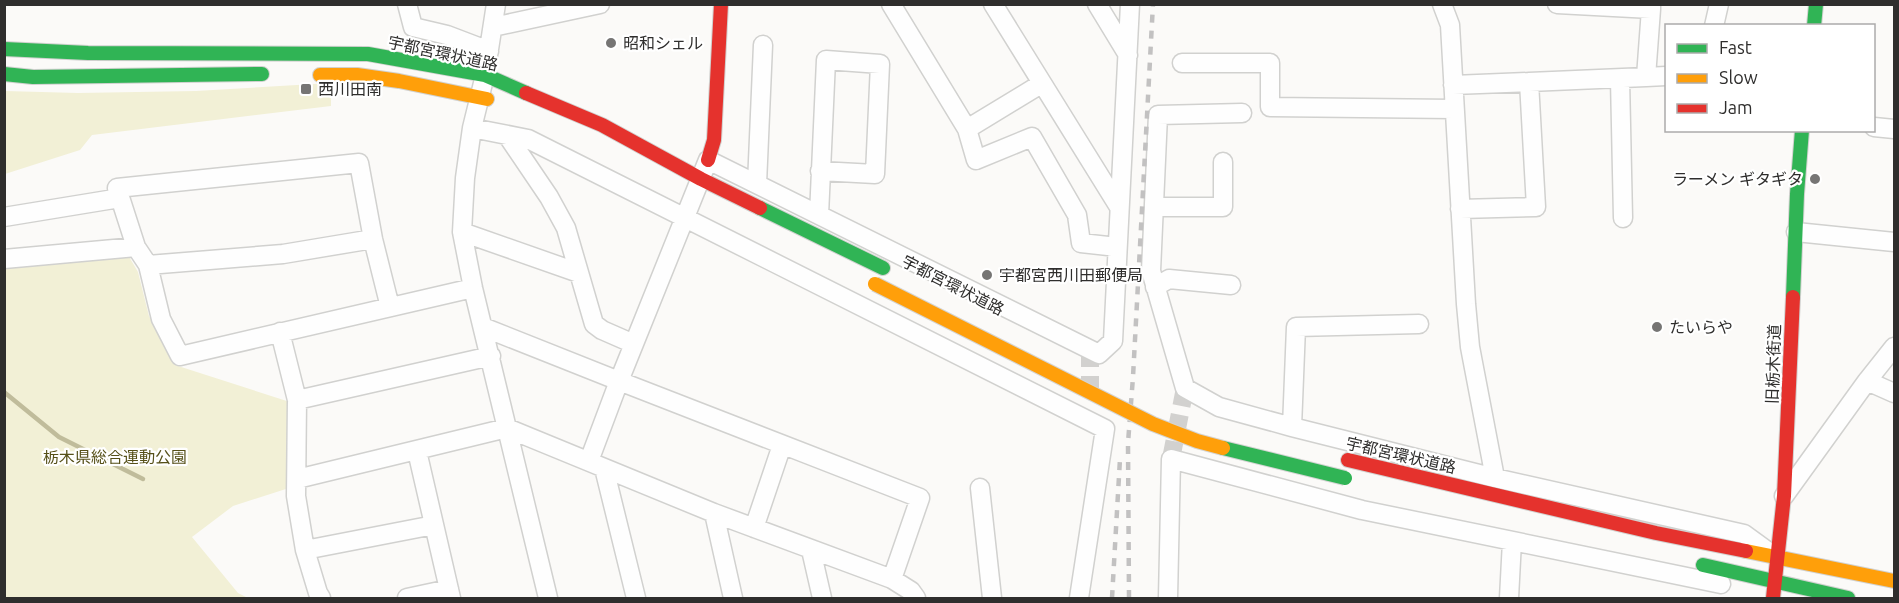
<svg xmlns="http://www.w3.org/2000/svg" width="1899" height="603" font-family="Ubuntu,'Noto Sans JP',sans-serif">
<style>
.green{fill:#f2f0d6}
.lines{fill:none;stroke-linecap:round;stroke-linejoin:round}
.stream{stroke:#c0bc9b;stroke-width:4.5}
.street-tunnel{stroke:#d2d1cf;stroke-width:18;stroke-dasharray:18 9;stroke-linecap:butt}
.street-casing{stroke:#d1d1cf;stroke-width:21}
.fast-casing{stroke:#d1d1cf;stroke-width:16}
.slow-casing{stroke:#d1d1cf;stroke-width:16}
.jam-casing{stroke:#d1d1cf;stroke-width:16}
.street{stroke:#fefefe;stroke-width:18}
.fast{stroke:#30b455;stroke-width:14}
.slow{stroke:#ff9f0a;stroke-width:14}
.jam{stroke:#e5322d;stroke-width:14}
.rail{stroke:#c2c1c1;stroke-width:4.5;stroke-dasharray:8 8;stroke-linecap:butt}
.fast-bridge-casing{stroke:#d4d4d3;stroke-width:16;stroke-linecap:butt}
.slow-bridge-casing{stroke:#d4d4d3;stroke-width:16;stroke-linecap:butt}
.fast-bridge{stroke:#30b455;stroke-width:14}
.slow-bridge{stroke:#ff9f0a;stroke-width:14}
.poi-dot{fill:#767574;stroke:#fff;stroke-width:2}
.labels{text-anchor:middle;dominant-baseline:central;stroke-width:4.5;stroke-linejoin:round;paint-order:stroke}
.poi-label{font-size:16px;fill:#2f2e2d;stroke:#fff;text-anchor:start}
.street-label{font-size:16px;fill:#2f2e2d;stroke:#fff}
.park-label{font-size:16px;fill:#565019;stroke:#fff}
</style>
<rect width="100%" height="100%" fill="#fbfaf8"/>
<path class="green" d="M331 83V106L92 135 80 150 5 174V91L78 93 196 91Z
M128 255 138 272 149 316 175 365 293 403 289 488 233 506 192 537 238 593 248 598H5V263Z"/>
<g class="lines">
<path class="stream" d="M4 392 59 437 143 479"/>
<path class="street-tunnel" d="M1090 349V399
M1171 459 1185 388"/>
<defs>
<path id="street" d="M407 4 413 27 447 35 489 51
M496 4 485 75 472 128 465 178 462 232 473 288 548 598
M891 4 967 129 976 160 1032 137 1077 215 1081 243 1117 247
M993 4 1119 207
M1097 4 1128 55
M1442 4 1450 25 1466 304 1470 347 1495 478
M1557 4 1651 9V4
M1714 26 1719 4
M493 27 600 4
M1182 63H1270V107L1454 109
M1646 77 1666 76
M1620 79 1623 218
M1453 85 1529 82
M1242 113 1158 115 1151 271 1185 388 1219 407 1292 427 1495 478 1744 534 1766 550
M1874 127 1894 129
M472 128 528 139 1105 429 1079 598
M967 129 1041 84
M507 135 549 197 566 228 594 324 602 330 634 344
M757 184 763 45
M1155 207H1223V162
M1460 209 1536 207 1529 82 1646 77 1651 9
M819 215 826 60 880 64 875 174 820 171
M4 217 120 198
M462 232 579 273
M1796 232 1894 242
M4 259 136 247
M148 265 283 254 373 239
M1155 287 1169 279 1231 285
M390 307 373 239 359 163 117 188 136 247 148 265 161 319 180 356 473 288
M483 327 619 381 920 498 892 579
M280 332 297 400 296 496 305 550 318 593 321 598
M1867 381 1894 393
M297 400 491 356
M1292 427 1296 327 1419 324
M417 451 451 598
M589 461 619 381 708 160 1099 354 1113 341 1130 4
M604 468 636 598
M297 479 507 428 714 513 892 579 911 591 916 598
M980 488 992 598
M1784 496 1867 381 1894 347
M714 513 733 598
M754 528 782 445
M305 550 434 525
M811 550 822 598
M407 598 449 589
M1168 598 1171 459 1362 510 1721 584
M1509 598 1512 541"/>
<path id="fast" d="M1814 26 1816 4
M4 49 88 53 368 54 485 75 526 93
M4 74 33 77 262 74
M760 208 883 268
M1793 297 1797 194 1802 130
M1703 565 1848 598"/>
<path id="slow" d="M320 75H357L399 81 487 99
M1746 551 1894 581"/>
<path id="jam" d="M526 93 602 125 701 179 760 208
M708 160 714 140 721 4
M1348 460 1656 533 1746 551
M1773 598 1784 496 1793 297"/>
</defs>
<use href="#street" class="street-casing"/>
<use href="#fast" class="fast-casing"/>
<use href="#slow" class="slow-casing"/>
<use href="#jam" class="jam-casing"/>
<use href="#street" class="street"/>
<use href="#fast" class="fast"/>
<use href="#slow" class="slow"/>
<use href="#jam" class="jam"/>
<path class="rail" d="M1112 598 1120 459
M1129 598 1128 443 1133 377 1153 4"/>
<defs>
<path id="fast-bridge" d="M1223 448 1345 478"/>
<path id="slow-bridge" d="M875 284 1153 424 1197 441 1223 448"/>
</defs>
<use href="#fast-bridge" class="fast-bridge-casing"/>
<use href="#slow-bridge" class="slow-bridge-casing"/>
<use href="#fast-bridge" class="fast-bridge"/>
<use href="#slow-bridge" class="slow-bridge"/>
</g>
<g class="poi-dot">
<circle cx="611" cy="43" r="6"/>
<rect x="300" y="83" width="12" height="12" rx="3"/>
<circle cx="1815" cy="179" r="6"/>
<circle cx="987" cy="275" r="6"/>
<circle cx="1657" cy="327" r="6"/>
</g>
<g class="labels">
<g class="poi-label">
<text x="623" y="43">昭和シェル</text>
<text x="318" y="89">西川田南</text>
<text x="1803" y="179" text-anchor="end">ラーメン ギタギタ</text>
<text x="999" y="275">宇都宮西川田郵便局</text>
<text x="1669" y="327">たいらや</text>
</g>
<g class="street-label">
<text transform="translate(443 53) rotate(12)">宇都宮環状道路</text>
<text transform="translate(953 285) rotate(27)">宇都宮環状道路</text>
<text transform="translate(1773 364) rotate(-88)">旧栃木街道</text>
<text transform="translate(1401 455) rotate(13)">宇都宮環状道路</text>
</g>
<g class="park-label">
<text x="115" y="457">栃木県総合運動公園</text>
</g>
</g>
<rect width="1899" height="603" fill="none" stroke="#2f2e2d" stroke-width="12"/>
<rect x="1665" y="24" width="210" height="108" fill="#ffffff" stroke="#acabab" stroke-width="1.5"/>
<rect x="1677" y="44" width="30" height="9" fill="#30b455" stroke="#acabab" stroke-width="1.5"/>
<text x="1719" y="54" font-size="18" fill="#2f2e2d">Fast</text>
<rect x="1677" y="74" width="30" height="9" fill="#ff9f0a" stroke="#acabab" stroke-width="1.5"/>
<text x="1719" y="84" font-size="18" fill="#2f2e2d">Slow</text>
<rect x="1677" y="104" width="30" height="9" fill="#e5322d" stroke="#acabab" stroke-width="1.5"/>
<text x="1719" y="114" font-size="18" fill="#2f2e2d">Jam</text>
</svg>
